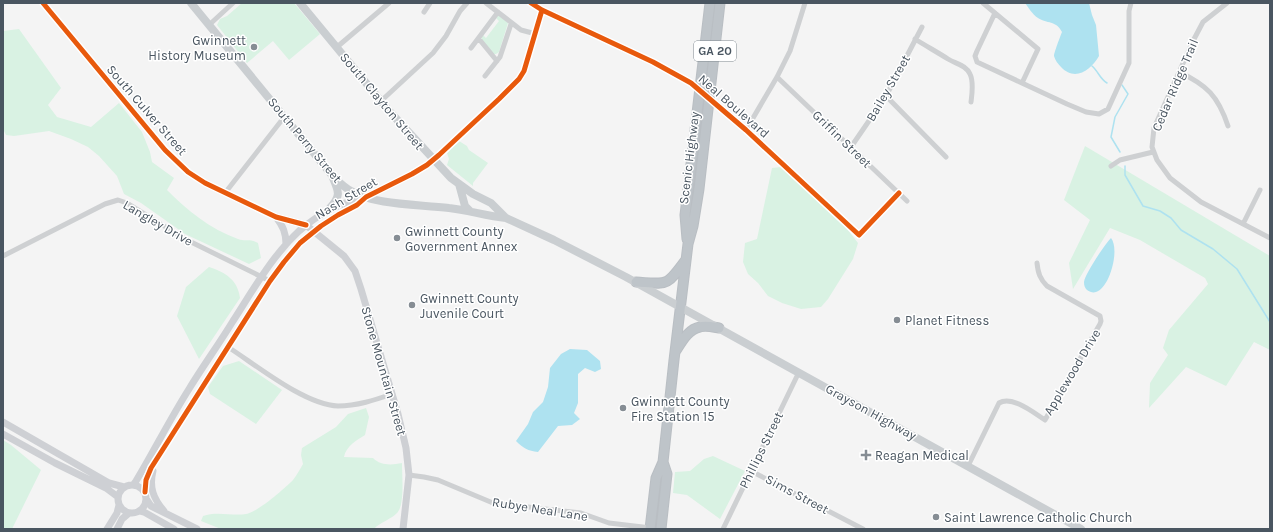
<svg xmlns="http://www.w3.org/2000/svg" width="1273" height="532" font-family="Karla,sans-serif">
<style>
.green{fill:#d9f2e3}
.water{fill:#aee2f0}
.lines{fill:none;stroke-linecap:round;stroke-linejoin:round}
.stream{stroke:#aee2f0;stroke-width:1.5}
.highway-casing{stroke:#b9bec3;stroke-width:11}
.street{stroke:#ced0d2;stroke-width:5}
.secondary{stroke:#ced0d4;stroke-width:7}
.primary{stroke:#caced1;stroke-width:8}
.highway{stroke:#bec4c9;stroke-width:9}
.cycleway-casing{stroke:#fff;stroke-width:8}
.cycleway{stroke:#e8590c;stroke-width:5}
.poi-dot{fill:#868d94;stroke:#fff;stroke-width:1.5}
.labels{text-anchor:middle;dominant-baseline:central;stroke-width:3;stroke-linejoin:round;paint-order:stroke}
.shield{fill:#fff;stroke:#808990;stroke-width:1}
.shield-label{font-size:12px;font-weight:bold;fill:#4a5661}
.poi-label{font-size:13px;fill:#4a5661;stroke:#fff;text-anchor:start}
.street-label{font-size:13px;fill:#4a5661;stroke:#fff}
</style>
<rect width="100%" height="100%" fill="#f4f4f4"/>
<path class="green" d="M242 3H294L320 34 289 60 273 41 247 63 217 25 220 19 227 16Z
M499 15 508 23 499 52 496 54H493L481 39 483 35 486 38 499 21 496 18Z
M19 29 61 88 48 105 57 117 91 127 119 103 142 132 150 152 152 162 174 178 167 190C187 210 210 229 238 239 246 242 249 238 258 243L261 258 249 264 185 234 141 203 124 194 117 176 99 156 88 147 71 139 49 131 14 136 6 135 3 129V31Z
M459 141 467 146 469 150 488 163 473 183V186L447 165 449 159 447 153Z
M1085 146 1270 256V350L1254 342 1226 386 1186 367 1149 408 1150 383 1168 355 1163 348 1169 330 1208 284 1205 278 1140 240 1110 228 1073 289 1069 263 1090 220 1064 200Z
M781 167 844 225 858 243 853 259 828 299 821 307 801 309 782 303 768 296 758 283 748 274 743 262 745 243 757 239 772 168Z
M209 267C225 272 238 280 240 298L199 359 177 316 186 287Z
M239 361 282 390 256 424 210 394 208 387 223 366Z
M366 408 369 417 365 435C357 440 346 446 344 457L373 458C381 466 392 465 402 463 402 475 405 505 397 513 392 519 380 522 374 529H221L201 521 203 516C216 511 232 516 246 514 258 512 284 489 293 480 297 475 300 469 303 464L301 455 302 448 336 427 348 414Z
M3 440 11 445 41 470 12 529H3Z
M713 456 745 471 720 519 687 495 673 493 675 472 690 471 704 459Z"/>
<path class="water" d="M1025 3H1089L1092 15 1096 25 1099 56C1091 70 1075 82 1061 67 1058 64 1055 60 1054 56 1054 53 1060 37 1062 32 1056 20 1047 24 1038 18 1032 14 1029 8 1025 3Z
M1111 238C1120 249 1110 288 1096 292 1093 293 1090 292 1087 290 1085 288 1084 286 1084 282 1085 274 1105 244 1111 238Z
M570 349 587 350 600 361 601 369 595 372 585 368 578 374V403L574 413 580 419 572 425 558 426 538 452C528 451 523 448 516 441L528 424 533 412 543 402 548 387 550 368 561 354Z"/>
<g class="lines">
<path class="stream" d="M1092 66C1098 71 1100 79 1107 83
M1120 152 1111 137 1115 117 1128 94 1122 85
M1125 166V175L1143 206 1160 211 1171 218 1181 230 1213 249 1237 269 1270 322"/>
<defs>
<path id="highway" d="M687 239 685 215 710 3
M636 282C668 284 666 287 685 261
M675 352C681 343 688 329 700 327 705 325 713 327 719 328
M650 529 656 478 663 462 674 360 688 244 693 226 699 189 720 3
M661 529 667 474 663 462"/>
</defs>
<use href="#highway" class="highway-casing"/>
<path class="street" d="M486 3 521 30 536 34
M531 3 542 10 680 76 691 83 700 91
M983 3 1038 49 1022 83
M1227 3 1203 22 1193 41 1154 128 1152 147 1157 160 1170 178 1201 202 1270 238
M424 12 430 3
M995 13 977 51 975 56 977 62 1067 104 1086 112 1099 114 1108 109 1129 63V11L1131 3
M209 25 233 3
M479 39 497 61
M915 39C926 46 937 52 948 59 956 64 966 65 970 74 974 82 972 94 971 102
M337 47 389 3
M471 48 498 12
M1179 72C1207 85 1218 96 1228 126
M485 76 500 57 511 24
M777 77 907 201
M886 96 946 157
M709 99 746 130 859 235 899 193
M381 101 433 53 446 36 460 11 467 3
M746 130 777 77 790 51 805 3
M851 147 886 96 922 27
M1111 166 1120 160 1153 152
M225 193 285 116
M1243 224 1260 190
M3 256 105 204 118 200 127 203 185 239 270 281
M228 347C256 365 305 405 338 406 357 406 375 400 392 394
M968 466 999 403C1012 395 1034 413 1045 420L1100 324 1101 321 1100 316 1047 286C1040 279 1038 273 1037 263
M751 471 863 529
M409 475 424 477 438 480 493 503 581 513 609 523 651 528
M723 529 799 372"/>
<path class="secondary" d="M43 3 165 150 188 172 205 183 276 217 306 225 344 256 355 271 361 289 398 414 406 448 409 475 403 529
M276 217C283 226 286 233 286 244
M3 422 109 483 124 487
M3 434 55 463 106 488 118 497
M153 471C149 487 153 498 164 511
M118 499a14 14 0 1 1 28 0a14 14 0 1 1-28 0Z
M133 485 136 481C154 451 170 419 189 389 203 366 219 344 233 321 253 290 272 256 299 231 320 213 339 203 366 197
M145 492 146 480 151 468 270 281 284 262 300 243 321 226 338 215 357 205 366 197 412 174 427 165 439 155 499 99 519 79 524 71 542 10
M147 500 151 506 197 529
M140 511 144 512 174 529
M107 529 117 513 119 505
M117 529 122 519 129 513"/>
<path class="primary" d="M191 3 331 174C336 180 342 185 349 190 376 206 418 204 449 208 468 210 486 216 506 218
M300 3 390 112 451 178 473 194 491 203 506 218 554 240 626 277 1081 529
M459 184 465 206 470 211
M330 208C341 196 339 192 333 178"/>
<use href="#highway" class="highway"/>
<defs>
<path id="cycleway" d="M43 3 165 150 188 172 205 183 276 217 306 225
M531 3 542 10 653 62 691 83 746 130 859 235 899 193
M145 492 146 480 151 468 270 281 284 262 300 243 321 226 338 215 357 205 366 197 412 174 427 165 439 155 499 99 519 79 524 71 542 10"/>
</defs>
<use href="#cycleway" class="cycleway-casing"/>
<use href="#cycleway" class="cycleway"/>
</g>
<g class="poi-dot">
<circle cx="254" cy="47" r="4"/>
<circle cx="397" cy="238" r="4"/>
<circle cx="412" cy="305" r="4"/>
<circle cx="897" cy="320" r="4"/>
<circle cx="623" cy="408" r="4"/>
<path d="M864 449h4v4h4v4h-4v4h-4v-4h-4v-4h4z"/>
<circle cx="936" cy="517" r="4"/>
</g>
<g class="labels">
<rect class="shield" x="694" y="41" width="42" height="20" rx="3"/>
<g class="shield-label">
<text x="715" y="51">GA 20</text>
</g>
<g class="poi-label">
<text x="246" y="40" text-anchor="end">Gwinnett<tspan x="246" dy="15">History Museum</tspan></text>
<text x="405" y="231">Gwinnett County<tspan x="405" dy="15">Government Annex</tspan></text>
<text x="420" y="298">Gwinnett County<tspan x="420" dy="15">Juvenile Court</tspan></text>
<text x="905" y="320">Planet Fitness</text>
<text x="631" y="401">Gwinnett County<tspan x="631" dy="15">Fire Station 15</tspan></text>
<text x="875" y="455">Reagan Medical</text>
<text x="944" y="517">Saint Lawrence Catholic Church</text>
</g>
<g class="street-label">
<text transform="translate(1175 85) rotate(-67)">Cedar Ridge Trail</text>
<text transform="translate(888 88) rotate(-60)">Bailey Street</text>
<text transform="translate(382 101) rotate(50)">South Clayton Street</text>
<text transform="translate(734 106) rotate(41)">Neal Boulevard</text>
<text transform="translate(147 110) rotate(49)">South Culver Street</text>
<text transform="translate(842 139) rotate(44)">Griffin Street</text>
<text transform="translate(305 140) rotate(50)">South Perry Street</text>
<text transform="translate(689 158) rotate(-83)">Scenic Highway</text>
<text transform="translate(346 198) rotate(-31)">Nash Street</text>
<text transform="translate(158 223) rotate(30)">Langley Drive</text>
<text transform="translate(384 371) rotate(74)">Stone Mountain Street</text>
<text transform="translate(1072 372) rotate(-59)">Applewood Drive</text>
<text transform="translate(871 412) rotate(29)">Grayson Highway</text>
<text transform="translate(761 450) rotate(-64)">Phillips Street</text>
<text transform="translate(797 494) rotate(28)">Sims Street</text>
<text transform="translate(540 509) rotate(9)">Rubye Neal Lane</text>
</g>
</g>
<rect width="1273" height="532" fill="none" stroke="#4a5661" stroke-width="8"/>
</svg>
